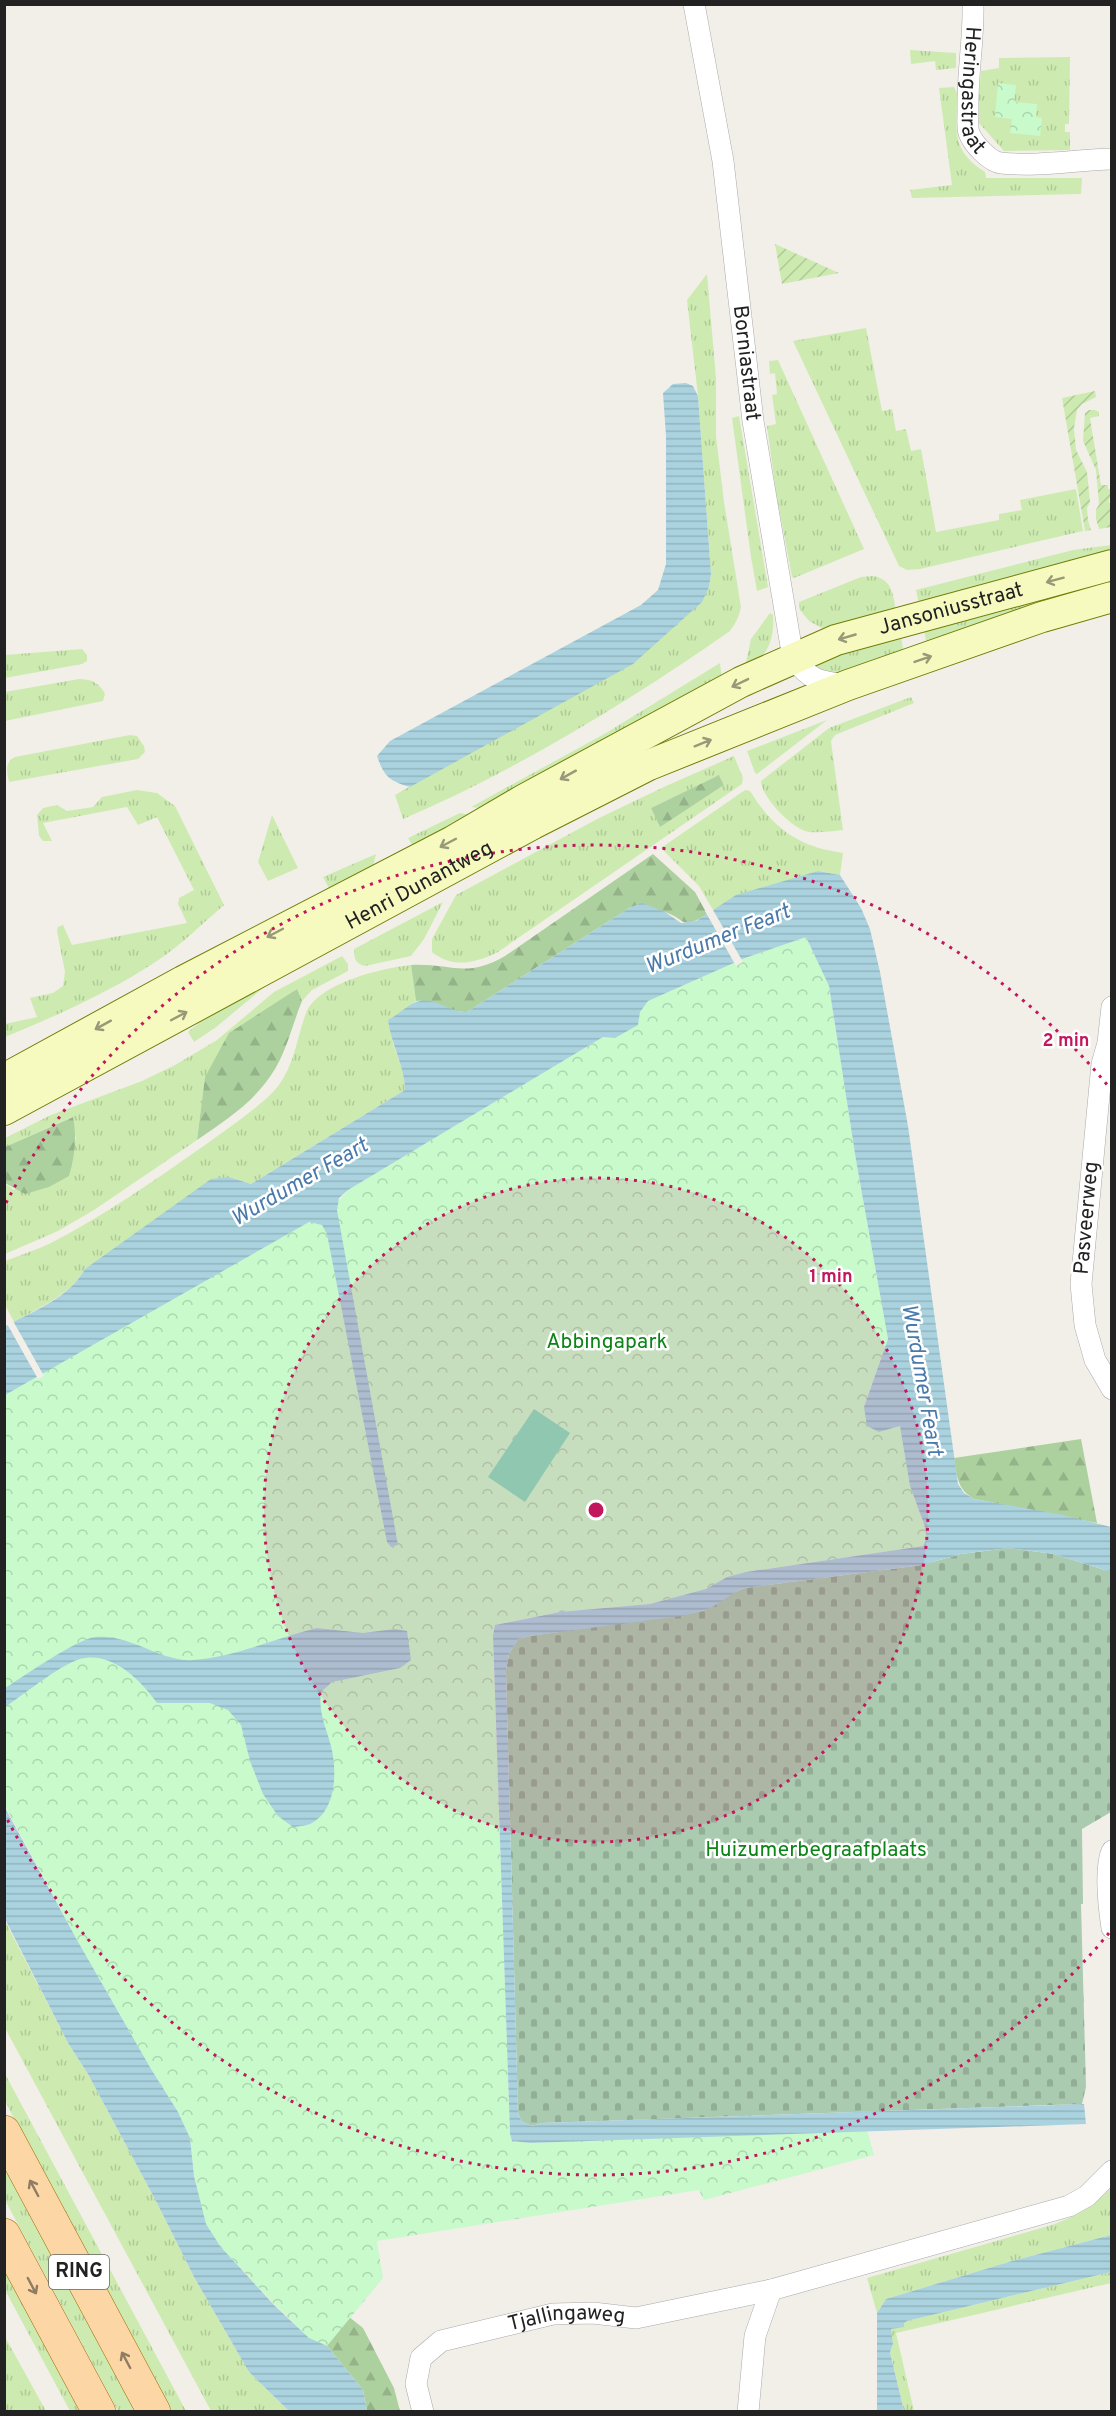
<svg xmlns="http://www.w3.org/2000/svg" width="1116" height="2416" font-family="Overpass,sans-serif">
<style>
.grass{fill:url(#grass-tufts);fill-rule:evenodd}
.forest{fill:url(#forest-firs)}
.cemetery{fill:url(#cemetery-stones)}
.park{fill:url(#park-crowns)}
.garden{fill:url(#garden-furrows)}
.pitch{fill:#88e0be}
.water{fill:url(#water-rules)}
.pier{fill:#f2efe9}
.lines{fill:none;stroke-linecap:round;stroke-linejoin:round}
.street-casing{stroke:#a9a9a9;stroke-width:22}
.secondary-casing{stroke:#707d05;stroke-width:32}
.primary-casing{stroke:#a06b00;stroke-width:34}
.street{stroke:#fff;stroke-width:21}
.secondary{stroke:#f7fabf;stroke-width:30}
.primary{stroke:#fcd6a4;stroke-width:33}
.oneway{stroke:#979978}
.oneway2{stroke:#8f7c63}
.ring{fill:none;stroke:#c2185b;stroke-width:3;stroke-dasharray:3 6}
.labels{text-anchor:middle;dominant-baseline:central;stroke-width:5;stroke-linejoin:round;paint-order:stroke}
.shield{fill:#fff;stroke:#646464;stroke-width:1.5}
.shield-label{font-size:20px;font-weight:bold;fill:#222}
.street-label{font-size:21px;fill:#222;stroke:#fff}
.park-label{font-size:21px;fill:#0c8416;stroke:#fff}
.water-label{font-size:22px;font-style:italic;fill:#4a7aab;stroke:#fff}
.centre{fill:#c2185b;stroke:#fff;stroke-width:3}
.ring-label{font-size:18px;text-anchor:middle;font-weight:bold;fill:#c2185b;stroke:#fff;stroke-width:5;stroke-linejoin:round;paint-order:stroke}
</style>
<defs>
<pattern id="grass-tufts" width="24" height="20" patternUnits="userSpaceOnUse" patternTransform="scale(1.5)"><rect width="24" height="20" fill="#cdebb0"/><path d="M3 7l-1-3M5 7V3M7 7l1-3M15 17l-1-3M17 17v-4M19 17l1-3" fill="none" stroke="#b0c997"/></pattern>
<pattern id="forest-firs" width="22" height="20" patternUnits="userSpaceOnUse" patternTransform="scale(1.5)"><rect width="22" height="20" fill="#add19e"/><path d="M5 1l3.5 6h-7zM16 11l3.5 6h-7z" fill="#95b388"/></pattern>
<pattern id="cemetery-stones" width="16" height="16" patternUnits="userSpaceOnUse" patternTransform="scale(1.5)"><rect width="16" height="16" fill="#aacbaf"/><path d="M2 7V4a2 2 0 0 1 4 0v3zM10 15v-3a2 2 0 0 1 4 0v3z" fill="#92ae96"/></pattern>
<pattern id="park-crowns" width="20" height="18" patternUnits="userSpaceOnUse" patternTransform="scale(1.5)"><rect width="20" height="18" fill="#c8facc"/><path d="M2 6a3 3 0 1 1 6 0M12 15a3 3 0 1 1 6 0" fill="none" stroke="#acd6af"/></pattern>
<pattern id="garden-furrows" width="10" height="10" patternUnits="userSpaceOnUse" patternTransform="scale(1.5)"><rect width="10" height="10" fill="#cdebb0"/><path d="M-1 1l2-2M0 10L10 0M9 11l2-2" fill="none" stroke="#b0c997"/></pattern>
<pattern id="water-rules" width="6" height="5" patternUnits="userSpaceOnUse" patternTransform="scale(1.5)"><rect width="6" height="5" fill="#aad3df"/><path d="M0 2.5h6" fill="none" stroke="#92b5bf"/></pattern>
</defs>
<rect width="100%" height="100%" fill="#f2efe9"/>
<path class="grass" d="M910 50 956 53V68L936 70 935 61 911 64Z
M1070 57 1069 124H1065V132H1070V150L1004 151 979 123V92L981 71 999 68V58Z
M954 87 957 93C957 130 950 150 985 172L986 178H1082L1081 194 912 198 910 190 952 185 939 88Z
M707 274 716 378V436L724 502 741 607C739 617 736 623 730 631 628 702 519 769 403 819L395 795 463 756 709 587 711 574 698 396 687 300Z
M866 328 882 411 892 409 896 431 906 429 911 451 921 449 936 532 999 520V514L1022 510 1020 500 1076 489 1083 531 920 569 907 570 899 566 793 341Z
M778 360 864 549 794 578 792 577 776 492 767 426 776 424 772 395 777 394 775 373 770 374 769 361Z
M739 416 768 587 757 591 751 557 732 418Z
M1111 545V557L920 609 916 590 1073 550Z
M1111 574V589L927 647 923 623Z
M873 576C893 579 894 597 896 614L827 631 809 621 800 610 799 602 861 577Z
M770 613 773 615C775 636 768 661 745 667L751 639Z
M900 631 904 654 849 676 817 670V662Z
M82 649 87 655V661L82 664 5 678V655Z
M720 663 722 680 490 809 471 807 606 733Z
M79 679C91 679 100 683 105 694L103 701 5 721V692Z
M911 697 914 703 835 735 831 741 843 830C833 831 820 833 809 832 793 830 761 797 761 781L829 728Z
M827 720 757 774 755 773 747 751Z
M130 735 137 736 144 746 145 752 138 759 9 782C7 772 4 763 15 757Z
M734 756 743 778 742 784 498 952C476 963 453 969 432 952V939L456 895 599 818 666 786ZM719 775 724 785 660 826 651 808Z
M137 790 157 793 175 806 224 905C202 924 181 945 157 961 110 992 56 1016 5 1037V1024L37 1017 30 998 53 993 63 986 65 972 57 931 58 927 63 925 72 945 187 923 178 904 179 898 194 890 157 817 138 825 127 807 43 823 52 841H43L39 836 37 815 43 808 57 805 67 811 93 807 102 797Z
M745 790 750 791C773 828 798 847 843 853L840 875 818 871 713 910 699 886 661 848Z
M460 813 477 816 416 851 408 838Z
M272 815 298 868 268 881 258 862Z
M376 854 371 875 332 894 323 877Z
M443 902 424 939 411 956 365 966C355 964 354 958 354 949Z
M337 946 268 984 215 1028 194 1042 188 1032 238 991Z
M342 956 348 964V971L312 990 302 1001 296 989 205 1077 197 1140 94 1210 58 1231 5 1254 4 1183 14 1190 76 1139 72 1117 5 1147V1138L51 1115 142 1081 175 1065 217 1040 274 992Z
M411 965 416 1001C370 1037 405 1048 405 1090L251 1184 229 1177 85 1269C69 1296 40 1307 14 1322L5 1305V1261C20 1255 36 1250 51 1243 105 1215 155 1180 205 1145 228 1128 253 1112 273 1092 294 1070 296 1040 306 1013 318 983 382 968 411 965Z
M4 1919 68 2043 88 2074 157 2203 194 2277 249 2372 289 2411H211L5 2028Z
M4 2072 186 2411H172L11 2113 5 2100Z
M4 2163 139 2411H118L5 2200Z
M1111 2188V2235L1012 2261 886 2299 877 2313 867 2278 1052 2225C1076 2216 1094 2206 1111 2188Z
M4 2266 83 2411H70L5 2290Z
M1111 2272V2283L896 2333 914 2411H904L890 2351 893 2344 890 2329 907 2321Z
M4 2335 46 2411H5Z"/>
<path class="forest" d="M719 775 724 785 660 827 651 808Z
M653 854 695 892 707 914C681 931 686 919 665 912 655 909 642 909 631 907L467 1012C449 1013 435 999 416 1001L411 965C452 963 465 979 505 956Z
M297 989 302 1001C293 1023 287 1049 275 1069 256 1101 226 1120 197 1140L205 1077 229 1033Z
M73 1117C77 1137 75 1156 69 1176L49 1187 25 1194 5 1183V1147Z
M1081 1439 1097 1523 974 1499C957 1489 957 1476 954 1458Z
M333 2304 363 2328 394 2388 400 2411H367L363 2390 327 2346 309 2338Z"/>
<path class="cemetery" d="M1008 1548 1054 1554 1111 1572V1812L1082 1829 1083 1904H1081L1086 2087 1082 2104 542 2123 532 2126 521 2121 518 2112 506 1671 509 1654 518 1639 530 1636 703 1611C718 1604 729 1593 745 1588L922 1565 961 1554Z"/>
<path class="park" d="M998 83 1016 85 1014 102 1037 104 1036 117 1042 118 1040 136 1010 133 1012 119 995 117Z
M806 937 829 986 856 1160 888 1339 864 1407 879 1432 901 1426 910 1486 924 1524 927 1538 923 1546 910 1548 746 1572 727 1577 707 1589 650 1604 560 1612 495 1625 493 1635 510 2134 512 2141 530 2143 867 2130 874 2155 704 2200 699 2190 377 2241 383 2278 327 2346 309 2338 275 2305 220 2246 205 2224 194 2175 190 2138 178 2112 151 2069 77 1940 5 1806 4 1395 337 1203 348 1190 603 1037 615 1038 648 1001 745 958Z"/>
<path class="garden" d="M775 244 839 273 782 284Z
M1095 391 1096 397 1082 404 1077 410 1074 428 1076 450 1087 472 1090 502 1087 508 1088 520 1091 530 1085 531 1062 398Z
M1089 410H1095L1099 412V416L1090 418 1101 485H1108V489H1111V498L1109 499V503H1111V527L1099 529 1096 519V510L1099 504 1096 470 1083 441 1085 413Z"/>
<path class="pitch" d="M534 1409 570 1433 525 1502 488 1477Z"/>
<path class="water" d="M686 383 693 386 698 396 711 574 709 587 702 602 633 664 410 787C389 781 384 776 377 756L390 741 641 605 658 590 666 564V436L663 393 673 384Z
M818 871 840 875 861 908 870 929 880 972 908 1126 958 1484 964 1493 974 1499 1063 1515 1111 1527V1572L1054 1554 1008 1548 961 1554 922 1565 745 1588C733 1592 730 1596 719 1603 707 1611 695 1613 681 1616L530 1636 518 1639 509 1654 506 1671 518 2112 521 2121 532 2126 542 2123 1084 2104 1086 2124 530 2143 512 2141 510 2134 493 1635 495 1625 560 1612 650 1604 706 1589 727 1577 746 1572 910 1548 923 1546 927 1538 924 1524 910 1486 900 1426 879 1432 867 1426 864 1407 888 1339 856 1160 829 986 806 937 745 958 648 1001 640 1012 638 1025 615 1038 603 1037 348 1190 339 1198 337 1210 398 1545 391 1547 387 1542 327 1234 322 1225 309 1222 5 1395 4 1327C33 1311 68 1299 85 1269L211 1179 229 1177 251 1184 405 1090C405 1067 391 1044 388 1020 398 1015 406 1006 416 1002 432 995 451 1013 467 1012L631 907 642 903 665 912 681 923 696 921 736 895Z
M317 1628 363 1633 395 1629 407 1631 411 1660 400 1668 332 1682 321 1692C318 1712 326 1727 331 1746 337 1770 337 1809 312 1823 307 1826 299 1826 293 1827L278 1816 263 1794 250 1761 241 1725 228 1710 210 1703H157C141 1681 115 1654 85 1658 67 1659 22 1696 5 1707V1688C23 1677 78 1638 96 1637 107 1636 122 1639 132 1643 150 1649 173 1662 193 1660 235 1657 276 1638 317 1628Z
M4 1806 77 1940 151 2069 178 2112 190 2138 194 2176 206 2224 220 2246 274 2305 309 2338 327 2346 363 2390 367 2411H289L249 2372 194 2277 157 2203 88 2074 68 2043 5 1919Z
M1111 2235V2272L907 2321 904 2323V2327L891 2329 893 2344 890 2352 904 2411H877V2313L886 2299 1012 2261Z"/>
<path class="pier" d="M712 908 713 910 743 962 736 966 705 911Z
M12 1319 44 1376 38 1379 6 1322Z"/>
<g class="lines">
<defs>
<g id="street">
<path id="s1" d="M694 4 723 161 753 421 793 658C810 680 818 681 844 685"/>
<path id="s2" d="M973 4C974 40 967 74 968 110 968 117 967 127 969 133 973 144 990 162 1001 163 1038 167 1075 160 1112 159"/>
<path d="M1112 1007 1108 1043 1102 1064 1081 1284 1085 1325 1095 1360 1112 1389"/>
<path d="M1112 1851C1104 1870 1109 1908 1112 1928"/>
<path id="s3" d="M423 2412 416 2384 421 2358 441 2341 553 2314 593 2313 636 2318 771 2290 1069 2206 1087 2196 1112 2171"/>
<path d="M748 2412 755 2336 771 2290"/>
</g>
<g id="secondary">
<path id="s4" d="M4 1079 183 981 453 841 523 800 741 682 836 640 1112 565"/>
<path id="s5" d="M4 1110 533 824 649 765 848 685 1042 617 1112 597"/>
</g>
<path id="primary" d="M4 2132 154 2412
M4 2235 99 2412"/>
</defs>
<use href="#street" class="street-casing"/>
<use href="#secondary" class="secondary-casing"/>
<use href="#primary" class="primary-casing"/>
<use href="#street" class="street"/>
<use href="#secondary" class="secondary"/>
<use href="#primary" class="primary"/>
</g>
<defs><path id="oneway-shaft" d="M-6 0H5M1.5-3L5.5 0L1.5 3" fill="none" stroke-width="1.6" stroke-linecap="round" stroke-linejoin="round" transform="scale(1.5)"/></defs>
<g class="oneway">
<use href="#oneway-shaft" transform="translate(1055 580) rotate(165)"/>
<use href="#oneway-shaft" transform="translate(847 637) rotate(164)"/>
<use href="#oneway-shaft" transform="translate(923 659) rotate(-19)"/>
<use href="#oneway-shaft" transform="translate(740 683) rotate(154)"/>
<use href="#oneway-shaft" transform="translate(703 743) rotate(-22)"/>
<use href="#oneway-shaft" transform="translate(568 775) rotate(151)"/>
<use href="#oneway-shaft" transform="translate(448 843) rotate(152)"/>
<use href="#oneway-shaft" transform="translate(275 933) rotate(152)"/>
<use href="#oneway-shaft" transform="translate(179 1016) rotate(-28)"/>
<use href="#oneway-shaft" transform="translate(103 1025) rotate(151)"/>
</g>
<g class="oneway2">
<use href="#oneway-shaft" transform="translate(34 2188) rotate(-118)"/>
<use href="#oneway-shaft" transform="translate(32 2286) rotate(62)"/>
<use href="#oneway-shaft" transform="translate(126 2360) rotate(-118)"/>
</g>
<circle cx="596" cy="1510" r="332" fill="#c2185b" fill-opacity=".12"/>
<g class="ring">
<circle cx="596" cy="1510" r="332"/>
<path d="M1109 1933A665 665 0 0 1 6 1817M6 1203A665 665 0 0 1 1109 1087"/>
</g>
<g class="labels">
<rect class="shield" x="49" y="2255" width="60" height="34" rx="4.5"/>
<g class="shield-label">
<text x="79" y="2272">RING</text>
</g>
<g class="street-label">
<text stroke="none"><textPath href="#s2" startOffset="87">Heringastraat</textPath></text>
<text stroke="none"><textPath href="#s1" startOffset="363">Borniastraat</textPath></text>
<text stroke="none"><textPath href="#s4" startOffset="1060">Jansoniusstraat</textPath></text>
<text stroke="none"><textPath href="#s5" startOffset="472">Henri Dunantweg</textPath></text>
<text transform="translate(1087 1218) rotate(-85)">Pasveerweg</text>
<text stroke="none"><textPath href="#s3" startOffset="210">Tjallingaweg</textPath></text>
</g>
<g class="park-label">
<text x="607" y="1342">Abbingapark</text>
<text x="816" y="1850">Huizumerbegraafplaats</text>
</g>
<g class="water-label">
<text transform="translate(718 940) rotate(-22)">Wurdumer Feart</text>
<text transform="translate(300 1183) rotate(-30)">Wurdumer Feart</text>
<text transform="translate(921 1380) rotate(80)">Wurdumer Feart</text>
</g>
</g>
<circle cx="596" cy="1510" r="9" class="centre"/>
<g class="ring-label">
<text x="1066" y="1046">2 min</text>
<text x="831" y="1282">1 min</text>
</g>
<rect width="1116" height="2416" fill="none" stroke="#222222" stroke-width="12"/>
</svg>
